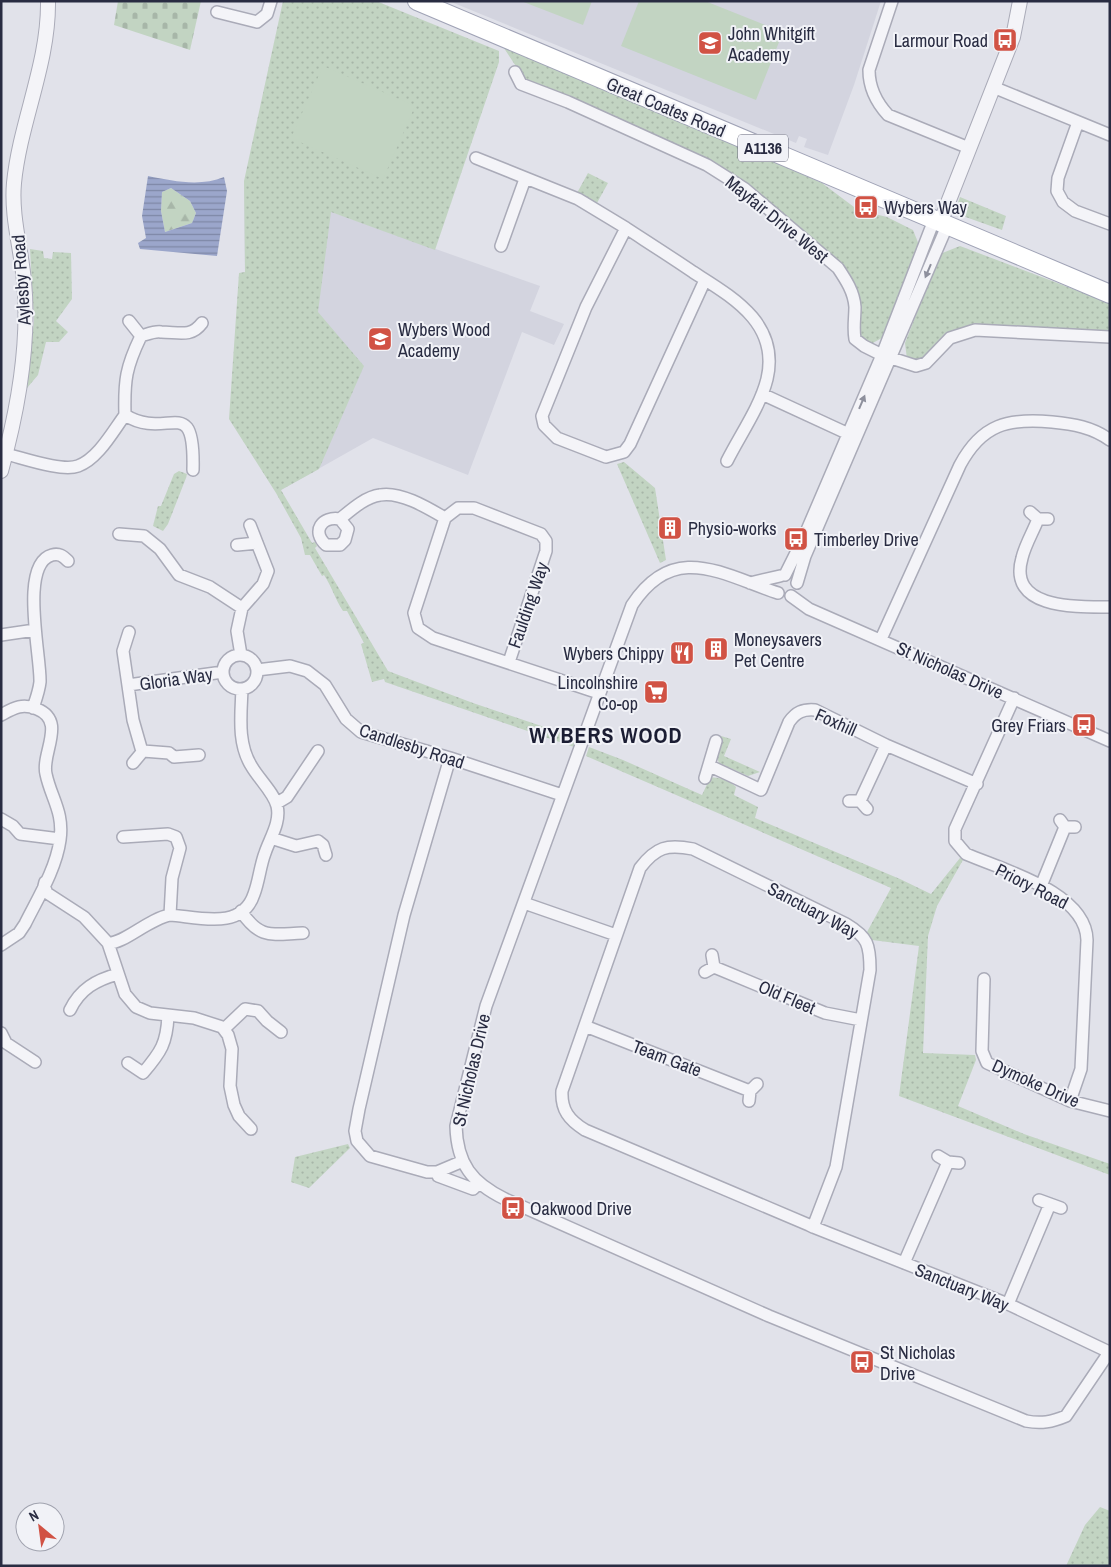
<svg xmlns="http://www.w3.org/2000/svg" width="1111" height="1567" font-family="'Archivo Narrow',sans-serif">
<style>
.built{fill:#d3d4df}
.grass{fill:url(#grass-dots)}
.forest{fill:url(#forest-firs)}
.cemetery{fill:url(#cemetery-stones)}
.pitch{fill:#c2d4c2}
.water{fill:url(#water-rules);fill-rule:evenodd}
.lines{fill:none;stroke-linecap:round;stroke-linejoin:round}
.minor-casing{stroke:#aaabb8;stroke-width:14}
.tertiary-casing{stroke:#aaabb8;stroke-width:16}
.primary-casing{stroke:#a0a3b6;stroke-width:20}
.minor{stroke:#f4f4f8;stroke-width:11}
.tertiary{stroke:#f4f4f8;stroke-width:14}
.primary{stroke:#fff;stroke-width:18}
.oneway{fill:#8e909d}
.labels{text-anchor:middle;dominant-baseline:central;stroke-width:4;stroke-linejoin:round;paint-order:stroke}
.shield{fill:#f1f2f7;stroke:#656778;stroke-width:1}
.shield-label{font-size:16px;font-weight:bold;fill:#292c42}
.poi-label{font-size:18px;fill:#292c42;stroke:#f1f2f7;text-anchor:start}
.street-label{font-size:18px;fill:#292c42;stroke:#f1f2f7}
.district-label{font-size:22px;font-weight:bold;letter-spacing:1px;fill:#1b1d33;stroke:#f1f2f7}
</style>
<defs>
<pattern id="grass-dots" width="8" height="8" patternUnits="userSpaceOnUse" patternTransform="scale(1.25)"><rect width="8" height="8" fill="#c2d4c2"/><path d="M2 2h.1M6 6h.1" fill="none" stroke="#a7b6a8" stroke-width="1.8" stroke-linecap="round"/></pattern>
<pattern id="forest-firs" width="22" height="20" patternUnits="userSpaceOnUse" patternTransform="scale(1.25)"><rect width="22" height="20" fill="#c2d4c2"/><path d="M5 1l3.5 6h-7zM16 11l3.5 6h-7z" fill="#a7b6a8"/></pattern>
<pattern id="cemetery-stones" width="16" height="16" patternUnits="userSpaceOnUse" patternTransform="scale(1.25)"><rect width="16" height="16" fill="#c2d4c2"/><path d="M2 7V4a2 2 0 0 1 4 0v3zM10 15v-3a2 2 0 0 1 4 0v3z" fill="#a7b6a8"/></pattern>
<pattern id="water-rules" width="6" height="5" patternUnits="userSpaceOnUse" patternTransform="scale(1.25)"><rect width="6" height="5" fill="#9ba6cb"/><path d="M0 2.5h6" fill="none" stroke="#7e87a6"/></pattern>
</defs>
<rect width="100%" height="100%" fill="#e1e2ea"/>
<path class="built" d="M449 1H881L854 85 828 155 804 147 807 139 799 136 796 143Z
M244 181 540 286 530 311 564 324 554 345 522 332 468 475 373 438 281 490 245 273Z"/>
<path class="grass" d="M283 1H376L499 51V62L435 250 331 212 318 312 364 366 319 469 281 490 312 543 315 542 317 546 315 548 388 671 473 703 577 738 574 747 385 682 384 679 372 682 361 644 364 643 347 611H343C335 599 332 587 324 575L322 576 310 555H305L301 538 276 493 229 419 239 273 245 272 244 181Z
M500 42 822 183 858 210 887 217 913 230 919 245 882 338 869 345 860 341 850 282 713 164 636 126 525 80Z
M588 173 608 183 597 203 577 193Z
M960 197 1006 216 1002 230 960 215 956 208Z
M960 246 1110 303V336L968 327 923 363 907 359 905 343 940 254Z
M30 249 43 251 44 258 52 259 53 252 71 253 72 299 56 321 68 332 59 342H46L38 375 27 388 34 320Z
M624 462 655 488 666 560 660 563 617 464Z
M179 471 187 474 186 478 168 524 163 531 153 526 158 506H161L174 474Z
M721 736 731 739 724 756 760 772 748 776 719 763 716 755Z
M589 747 623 760 702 795 710 778C718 776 731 782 736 787L734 795 758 807 755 818 900 879 931 894 960 858 963 860 937 906 928 936 923 1053 975 1055 976 1060 958 1106 1024 1134 1110 1164V1175L899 1096 919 946 872 940 867 932 891 888 586 756Z
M348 1144 350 1148 309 1188 291 1182 295 1157Z
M1100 1507 1110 1511V1566H1066L1085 1525Z"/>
<path class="forest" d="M171 188 190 201 196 213 192 223 165 232 161 211 162 192Z"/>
<path class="cemetery" d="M118 1H201L190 50 114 25Z"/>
<path class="pitch" d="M521 1H592L583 25Z
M639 1H705L783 32 756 100 621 46Z
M323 66 415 106 383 179 291 138Z"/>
<path class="water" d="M148 176C173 181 200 187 224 177L227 191 217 256 140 249 138 243 146 238 142 216ZM171 188 190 201 196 213 192 223 165 232 161 211 162 192Z"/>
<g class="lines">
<defs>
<path id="minor" d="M892 1 869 70C869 88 876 102 888 115L969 148
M217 12 257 22 267 14 271 1
M515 72 521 84 568 102 707 165 745 189 838 268C846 280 854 292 855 307 855 318 853 328 855 339L864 346 882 355 916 366 926 363 950 338 975 330 1110 337
M993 87 1110 135
M1078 122 1058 178 1057 191 1063 202 1075 211 1110 224
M476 158 578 199 626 228
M501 246 525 179
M705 280 630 444 624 452 606 457 557 438 544 425 542 416 586 307 626 228C649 243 671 257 693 272 732 297 780 323 767 379 760 407 740 435 727 461
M129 321 141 336
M762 394 853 436
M125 415C168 442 195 390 193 470
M6 454C23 458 62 472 78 466 98 459 113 431 125 415 124 380 126 367 141 336 148 334 155 331 161 332 178 332 191 338 202 323
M1030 512 1038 519H1048
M445 518 414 613 418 628 433 638 599 693
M340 519 348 529 345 540 340 545H326C311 531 322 516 340 519 351 510 365 497 380 495 400 491 428 508 445 518L458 508H474L541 534 546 541V551L509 662
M1038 519C1033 532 1025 545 1022 558 1007 610 1079 607 1110 607
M119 534 144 536 160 549 179 575 210 587 242 608 263 584 268 571 250 525
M237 545 257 543
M785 575 804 537 882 355 934 220
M750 583 780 576
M797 583 805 556 947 226
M778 593C721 574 674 541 632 605L486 1006 456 1126C457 1164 472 1183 505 1199L769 1316 1026 1421C1041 1424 1052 1422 1066 1416L1110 1351
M791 596 809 609 1110 741
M129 632 123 651 133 720 141 748 143 751 169 753 174 757 199 755
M1 635 35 630
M881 639 960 465C982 424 1008 418 1052 422 1073 424 1092 427 1110 440
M241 655 237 631 242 608
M223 672a17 17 0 1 1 34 0a17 17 0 1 1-34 0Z
M257 670 290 666 307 671 325 685 346 719 361 732 450 758 562 795
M128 685 223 672
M1014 698 955 829V841L966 854C1003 870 1086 892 1087 940L1081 1069 1070 1101
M33 708C36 699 39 691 40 682 41 656 19 564 52 555 59 553 63 556 68 561
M1 715C14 708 22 703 37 709 67 721 41 753 46 774 51 798 64 812 60 840 56 869 38 898 25 924L19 933 1 945
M450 758 404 915 359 1109 355 1131 357 1141 370 1156 427 1172H437L463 1161
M133 763 143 751
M710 766 761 790 789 722C796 712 803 709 815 710L886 745 977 784
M705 778 716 741
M849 801H860L867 809
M860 801 886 745
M277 803 287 797 318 751
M1 819 13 826 20 834 60 839
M1060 820 1065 827H1075
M123 837 168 834 176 837 180 848 172 878 170 915
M271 838 296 846 318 841 323 845 326 855
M45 882 44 886 47 893 84 917 108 943 125 994 136 1007 150 1013 194 1018 222 1027 228 1035 232 1049 230 1086 234 1105 239 1116 251 1129
M1041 886 1065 827
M524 903 616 935
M241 911C260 940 272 934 303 933
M108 943C124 944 148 919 170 915 198 917 242 931 254 894 259 881 260 866 265 853 270 838 281 822 277 806 274 793 259 779 252 767 237 744 241 715 242 689
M714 967 825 1013 861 1020
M705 972 714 967 712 955
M984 979 982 1051 987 1063 1070 1101 1110 1111
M70 1010C80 989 96 980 118 974
M585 1026 750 1091
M224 1029 245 1009 258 1011 267 1021 281 1032
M1 1033 6 1043 35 1062
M128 1063 143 1073C161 1052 167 1043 168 1015
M749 1101 750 1091 757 1084
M938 1156 948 1162 959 1163
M437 1172 438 1176 473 1189 479 1183
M1039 1200 1061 1208
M813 1227 836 1167 870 970C870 945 868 937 846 924L693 849C667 844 656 847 640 868L562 1091C561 1110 569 1120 585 1130L809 1225 813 1227 1008 1304 1109 1352
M904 1263 948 1162
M1008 1304 1050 1204"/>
<path id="tertiary" d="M940 223 1013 37 1020 1
M1 471C18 410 30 344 24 281 21 248 11 216 14 183 20 122 49 63 48 1"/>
<path id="primary" d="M417 1 1110 294"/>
</defs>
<use href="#minor" class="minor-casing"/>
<use href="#tertiary" class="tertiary-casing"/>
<use href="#primary" class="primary-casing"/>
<use href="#minor" class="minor"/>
<use href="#tertiary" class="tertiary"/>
<use href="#primary" class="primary"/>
</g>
<defs><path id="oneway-solid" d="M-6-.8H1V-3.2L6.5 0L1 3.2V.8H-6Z" transform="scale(1.25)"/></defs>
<g class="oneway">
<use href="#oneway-solid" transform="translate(928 271) rotate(113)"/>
<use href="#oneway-solid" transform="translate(862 402) rotate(-67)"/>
</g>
<defs>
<symbol id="bus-square" viewBox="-11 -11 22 22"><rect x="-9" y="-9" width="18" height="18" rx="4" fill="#d15244" stroke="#f1f2f7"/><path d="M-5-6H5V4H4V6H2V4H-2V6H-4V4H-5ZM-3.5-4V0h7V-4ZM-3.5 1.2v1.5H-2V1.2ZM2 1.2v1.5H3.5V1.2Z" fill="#fff"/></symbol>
<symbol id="school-square" viewBox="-11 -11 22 22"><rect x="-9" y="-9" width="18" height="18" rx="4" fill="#d15244" stroke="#f1f2f7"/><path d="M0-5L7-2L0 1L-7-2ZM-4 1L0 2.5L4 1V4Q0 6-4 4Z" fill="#fff"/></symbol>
<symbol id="building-square" viewBox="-11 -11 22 22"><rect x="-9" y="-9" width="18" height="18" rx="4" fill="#d15244" stroke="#f1f2f7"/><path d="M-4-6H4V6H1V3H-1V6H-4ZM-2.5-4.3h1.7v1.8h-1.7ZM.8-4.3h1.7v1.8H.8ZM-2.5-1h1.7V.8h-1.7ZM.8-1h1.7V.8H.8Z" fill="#fff"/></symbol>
<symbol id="restaurant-square" viewBox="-11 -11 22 22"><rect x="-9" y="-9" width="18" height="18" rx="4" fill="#d15244" stroke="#f1f2f7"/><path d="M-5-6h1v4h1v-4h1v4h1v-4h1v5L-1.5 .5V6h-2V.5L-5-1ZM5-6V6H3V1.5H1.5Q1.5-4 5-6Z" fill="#fff"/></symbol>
<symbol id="supermarket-square" viewBox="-11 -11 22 22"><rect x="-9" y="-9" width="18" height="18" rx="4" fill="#d15244" stroke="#f1f2f7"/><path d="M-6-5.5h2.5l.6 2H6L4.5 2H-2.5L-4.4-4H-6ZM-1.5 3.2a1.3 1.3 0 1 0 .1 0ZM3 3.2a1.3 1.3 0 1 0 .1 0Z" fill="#fff"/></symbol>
</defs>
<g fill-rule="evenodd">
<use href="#bus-square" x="991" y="26" width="28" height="28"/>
<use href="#school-square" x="696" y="29" width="28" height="28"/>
<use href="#bus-square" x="852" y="193" width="28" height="28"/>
<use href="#school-square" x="366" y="325" width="28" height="28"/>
<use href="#building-square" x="656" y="514" width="28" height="28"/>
<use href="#bus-square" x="782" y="525" width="28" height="28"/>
<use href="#building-square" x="702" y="635" width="28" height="28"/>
<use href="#restaurant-square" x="668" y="639" width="28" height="28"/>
<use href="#supermarket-square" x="642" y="678" width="28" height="28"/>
<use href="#bus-square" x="1070" y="711" width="28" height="28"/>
<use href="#bus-square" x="499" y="1194" width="28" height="28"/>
<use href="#bus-square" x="848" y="1348" width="28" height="28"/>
</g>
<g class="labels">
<rect class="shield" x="738" y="134.5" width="50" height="27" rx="4"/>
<g class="shield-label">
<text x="763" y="148">A1136</text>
</g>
<g class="poi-label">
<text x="728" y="33">John Whitgift<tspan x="728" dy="21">Academy</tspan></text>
<text x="988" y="40" text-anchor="end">Larmour Road</text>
<text x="884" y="207">Wybers Way</text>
<text x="398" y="329">Wybers Wood<tspan x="398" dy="21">Academy</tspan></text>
<text x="688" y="528">Physio-works</text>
<text x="814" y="539">Timberley Drive</text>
<text x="734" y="639">Moneysavers<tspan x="734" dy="21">Pet Centre</tspan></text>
<text x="664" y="653" text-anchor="end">Wybers Chippy</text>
<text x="638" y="682" text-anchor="end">Lincolnshire<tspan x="638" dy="21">Co-op</tspan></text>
<text x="1066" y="725" text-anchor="end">Grey Friars</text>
<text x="530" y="1208">Oakwood Drive</text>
<text x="880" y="1352">St Nicholas<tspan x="880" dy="21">Drive</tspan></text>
</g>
<g class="street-label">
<text transform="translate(666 107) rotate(23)">Great Coates Road</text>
<text transform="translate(777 219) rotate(39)">Mayfair Drive West</text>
<text transform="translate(21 280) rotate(-94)">Aylesby Road</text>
<text transform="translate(528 605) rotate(-71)">Faulding Way</text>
<text transform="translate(950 670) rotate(24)">St Nicholas Drive</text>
<text transform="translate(176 679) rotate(-8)">Gloria Way</text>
<text transform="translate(836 722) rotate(24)">Foxhill</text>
<text transform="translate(412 746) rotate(18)">Candlesby Road</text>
<text transform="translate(1032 886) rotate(27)">Priory Road</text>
<text transform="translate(813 910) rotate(28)">Sanctuary Way</text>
<text transform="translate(787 997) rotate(23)">Old Fleet</text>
<text transform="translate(667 1058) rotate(21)">Team Gate</text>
<text transform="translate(471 1070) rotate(-77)">St Nicholas Drive</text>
<text transform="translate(1036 1083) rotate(24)">Dymoke Drive</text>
<text transform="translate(962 1287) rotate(22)">Sanctuary Way</text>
</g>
<g class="district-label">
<text x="606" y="735">WYBERS WOOD</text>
</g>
</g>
<rect width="1111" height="1567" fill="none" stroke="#292c42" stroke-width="5"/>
<g transform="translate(40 1527) rotate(331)"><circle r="24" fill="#f1f2f7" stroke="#a1a3af"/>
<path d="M0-4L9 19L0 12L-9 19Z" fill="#d15244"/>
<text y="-8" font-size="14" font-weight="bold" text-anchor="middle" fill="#292c42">N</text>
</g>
</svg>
